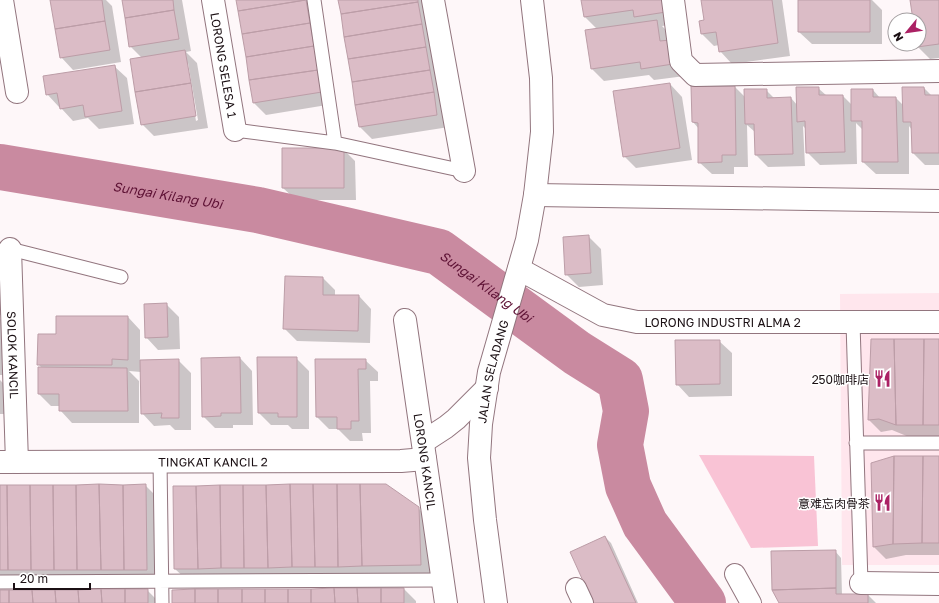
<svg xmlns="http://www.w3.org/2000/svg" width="939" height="603" font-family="'Golos Text','Noto Sans SC',sans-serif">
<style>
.built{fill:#ffe6ed}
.green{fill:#f9c3d5}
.shadow{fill:#0003;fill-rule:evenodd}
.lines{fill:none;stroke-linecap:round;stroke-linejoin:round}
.river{stroke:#c98aa0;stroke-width:46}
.building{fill:#dbbcc6;stroke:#bc9da7}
.service-casing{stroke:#92757e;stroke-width:15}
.pedestrian-casing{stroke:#92757e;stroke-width:22}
.minor-casing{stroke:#92757e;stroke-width:24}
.tertiary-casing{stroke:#92757e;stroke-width:24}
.service{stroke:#fff;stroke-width:13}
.pedestrian{stroke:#fff;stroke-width:20}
.minor{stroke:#fff;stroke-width:22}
.tertiary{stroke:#fff;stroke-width:22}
.labels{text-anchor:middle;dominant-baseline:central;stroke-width:3;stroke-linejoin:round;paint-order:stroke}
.street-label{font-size:12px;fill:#1b1014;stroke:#fff}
.poi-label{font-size:12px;fill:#1b1014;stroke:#fff;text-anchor:end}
.water-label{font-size:13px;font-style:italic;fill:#5d1134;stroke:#fff}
</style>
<rect width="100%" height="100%" fill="#fef7f9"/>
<path class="built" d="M939 293V565H842L840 294Z"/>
<path class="green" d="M699 455 814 456 818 546 751 548Z"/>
<path class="shadow" d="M59 0H106L112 6 121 62 73 70 61 57Z
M123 0H182L191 51 186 52 197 63 208 128 154 136 142 124V58L130 46ZM186 63H188L198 120 196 121Z
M237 0H316L333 104 266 115 254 103Z
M339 0H428L449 127 372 139 360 127Z
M582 0H673L678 24 662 26 669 33 685 76 654 80 649 75 604 81 592 69 597 29 585 17Z
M702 0H782L790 56 732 64 720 51 719 45 714 46 702 34 705 21Z
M799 0H872L882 10V44H812L799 32Z
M911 0H939V58L930 59 918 47 919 20H914Z
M114 66 127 78 134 124 99 129 88 118 73 121 61 108V106L59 107 47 94Z
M670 84 682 97 692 160 636 168 624 156Z
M735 87 746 98 766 90 775 99 791 98 798 106 818 88 827 96H843L852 105 873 90 880 98H896L903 105 924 88 932 96H939V165H925L913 153 912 130 909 126V174H876L863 162V130L856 123 857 164 820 165 807 152V130L803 126 805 166 768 167 756 155 755 132 747 125 748 167H734V174H712L699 162V129L693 122Z
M343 149 355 161 356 200H296L283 188Z
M588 236 601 249 603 285 579 287 566 274Z
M323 278 335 290V296H359L371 309 370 343 297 341 284 328Z
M166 304 179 317 180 349 158 350 146 337Z
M0 305 2 307V315H0Z
M128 317 140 330V361L178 360 191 373V430H175L170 425 154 426 142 413 141 372 129 371 139 381V423H72L60 410V406H51L39 394 42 368 38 364 57 335Z
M0 319 4 323 5 375H0Z
M939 340V437H909L892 430 881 432 869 420Z
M719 341 732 353V396L689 397 677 384Z
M240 358 252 371 253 425H233V428H215L203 416Z
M258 358H296L309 371V429H292L288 425H271L259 413Z
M316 360H365L378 372V381H370L371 433H362L363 441H350L338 429H329L317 417Z
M0 380 6 386V414H0Z
M939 457V555H906L886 559 874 547Z
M145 485 158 498 159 581 0 582V486Z
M418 508 431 521 433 576 188 581 175 569Z
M605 537 611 543 638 603H594Z
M835 551 841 558 842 595H868L876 603H780Z
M404 589 416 601V603H173Z
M147 590 160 603H0V591Z"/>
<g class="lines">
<path class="river" id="s1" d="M0 167 258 210 439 252 577 353 620 380 626 411 620 445 628 486 645 524 703 603"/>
</g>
<path class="building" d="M50 0H102L105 21 55 29Z
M122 0H173L174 10 125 18Z
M236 0H305L238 11Z
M306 0 310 23 242 34 238 11Z
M338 0H418V2L341 14Z
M581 0H664L666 12 634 17 633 10 584 17Z
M701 0H772L778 43 719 52 716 32 701 34 699 21 704 20Z
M798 0H870V32H798Z
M910 0H939V44L917 47V44H919V20H913Z
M418 2 422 24 344 37 341 14Z
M174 10 179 39 129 47 125 18Z
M657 20 660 41 670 40 673 64 641 69 640 62 591 69 585 30Z
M105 21 110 50 60 58 55 29Z
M310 23 314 46 246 57 242 34Z
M422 24 426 47 348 59 344 37Z
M314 46 318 70 249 80 246 57Z
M426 47 430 70 352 82 348 59Z
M185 50 191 83 135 92 130 59Z
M115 65 122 111 85 117 83 105 60 109 57 93 46 95 43 76Z
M318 70 322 92 253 103 249 80Z
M430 70 434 92 355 105 352 82Z
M191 83 196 116 141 125 135 92Z
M670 83 680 148 623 157 613 91Z
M691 86H735L736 155H722V162L698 163V123L692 122Z
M796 87H819V95H843L845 152 806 153 805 121 797 122Z
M902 87H924L925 95H939V153H912L911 122H903Z
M744 89H767V98L791 97 793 154 755 155 754 124H745Z
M851 89H873V97H896L898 162H862V121H851Z
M434 92 437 115 359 127 355 105Z
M282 148H344V188H282Z
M589 235 591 273 565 275 563 237Z
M285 276 323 277V295H359L358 331 283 329Z
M167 303 168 337 145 338 144 304Z
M56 316H128V360L112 359V365H37L38 334H56Z
M871 339H894L896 425 879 419 868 420Z
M894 339H924L923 425H896Z
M924 339H939V425H923Z
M675 340H720V384L676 385Z
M240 357 241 413H221V416L202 417 201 358Z
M257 357H297V417H278V413H258Z
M179 359V418H161L162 413 141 414 140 360Z
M315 359H366V369H358L359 421H351V429H337V417H316Z
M38 367 127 368 128 411H59V394H38Z
M894 456 893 544 873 547 871 463Z
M894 456H923L922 543 893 544Z
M923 456H939V543H922Z
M99 484 123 485 124 570H101Z
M99 484 101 570H77L76 485Z
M146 484 147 570H124L123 485Z
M290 484H313L315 567H292Z
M290 484 292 567 268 568 266 485Z
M313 484H337L338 567H315Z
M337 484H360L362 566 338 567Z
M360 484H386L419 507 421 565 362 566Z
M0 485H7L8 570H0Z
M7 485H30L31 570H8Z
M30 485H53L54 570H31Z
M53 485H76L77 570H54Z
M220 485H243L244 568H221Z
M220 485 221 568 198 569 196 486Z
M243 485H266L268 568H244Z
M173 486H196L198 569H174Z
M605 536 636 603H593L570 552Z
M836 550V588L772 590 771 551Z
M334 588H357L358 603H335Z
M334 588 335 603H311V589Z
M357 588H381V603H358Z
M381 588H404V603H381Z
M836 588V594H868V603H779L772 590Z
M101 589H125V603H102Z
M101 589 102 603H79L78 590Z
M125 589H148V603H125Z
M195 589V603H172V590Z
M195 589H218V603H195Z
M218 589H242V603H218Z
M242 589H265V603H242Z
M265 589H288V603H265Z
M288 589H311V603H288Z
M0 590H9V603H0Z
M9 590H32L33 603H9Z
M32 590H55L56 603H33Z
M55 590H78L79 603H56Z"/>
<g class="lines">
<defs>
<path id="service" d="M314 0 335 143
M235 130 335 143 464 171
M10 249 121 277
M853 323 861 583
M856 443H939
M160 461 162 603
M0 582 442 580"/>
<path id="pedestrian" d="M735 574 751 603
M576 588 583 603"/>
<g id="minor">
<path d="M2 0 17 92"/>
<path id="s2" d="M213 0 235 130"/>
<path d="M433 0 464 171"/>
<path d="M673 0 681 61 695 75 939 71"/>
<path d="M535 195 939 201"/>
<path id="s3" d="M10 249 17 462"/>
<path id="s4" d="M519 269 603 315 637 322H939"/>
<path id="s5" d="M405 320 446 603"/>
<path d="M423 442 446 427 456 419 487 388"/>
<path id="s6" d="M0 462 401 461 425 459"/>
<path d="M861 583 939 584"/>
</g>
<g id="tertiary">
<path id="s7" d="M496 603 485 520 479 458 481 424 489 372 527 240 535 195 542 132 541 78 532 0"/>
</g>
</defs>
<use href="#service" class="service-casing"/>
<use href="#pedestrian" class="pedestrian-casing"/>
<use href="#minor" class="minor-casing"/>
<use href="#tertiary" class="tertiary-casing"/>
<use href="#service" class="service"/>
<use href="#pedestrian" class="pedestrian"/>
<use href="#minor" class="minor"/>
<use href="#tertiary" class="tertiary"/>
</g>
<defs>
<symbol id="restaurant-bare" viewBox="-9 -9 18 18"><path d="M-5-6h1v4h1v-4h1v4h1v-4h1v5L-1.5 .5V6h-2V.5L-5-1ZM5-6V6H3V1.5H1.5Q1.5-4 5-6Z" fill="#ab2164" stroke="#fff" stroke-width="2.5" paint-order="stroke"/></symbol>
</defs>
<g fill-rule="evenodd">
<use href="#restaurant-bare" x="870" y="366" width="25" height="25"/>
<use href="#restaurant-bare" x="870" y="490" width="25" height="25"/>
</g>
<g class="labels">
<g class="street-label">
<text stroke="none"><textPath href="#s2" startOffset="66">LORONG SELESA 1</textPath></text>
<text stroke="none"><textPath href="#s4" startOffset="216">LORONG INDUSTRI ALMA 2</textPath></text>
<text stroke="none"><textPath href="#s3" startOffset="106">SOLOK KANCIL</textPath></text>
<text stroke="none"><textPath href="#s7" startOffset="234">JALAN SELADANG</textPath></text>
<text stroke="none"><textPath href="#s6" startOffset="213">TINGKAT KANCIL 2</textPath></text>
<text stroke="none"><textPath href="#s5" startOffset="143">LORONG KANCIL</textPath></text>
</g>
<g class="poi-label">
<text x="869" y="379">250咖啡店</text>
<text x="870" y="503">意难忘肉骨茶</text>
</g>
<g class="water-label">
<text stroke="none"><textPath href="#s1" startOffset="170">Sungai Kilang Ubi</textPath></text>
<text stroke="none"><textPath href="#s1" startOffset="506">Sungai Kilang Ubi</textPath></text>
</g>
</g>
<g transform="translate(907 32) rotate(241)"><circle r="19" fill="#ffffff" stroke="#a49fa1"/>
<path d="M0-3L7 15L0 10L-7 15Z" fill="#ab2164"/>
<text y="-6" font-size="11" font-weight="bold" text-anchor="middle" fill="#1b1014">N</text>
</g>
<path d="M14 583v6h76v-6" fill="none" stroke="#1b1014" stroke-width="2"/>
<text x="20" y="583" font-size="12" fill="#1b1014" stroke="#ffffff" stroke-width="3" paint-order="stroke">20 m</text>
</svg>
